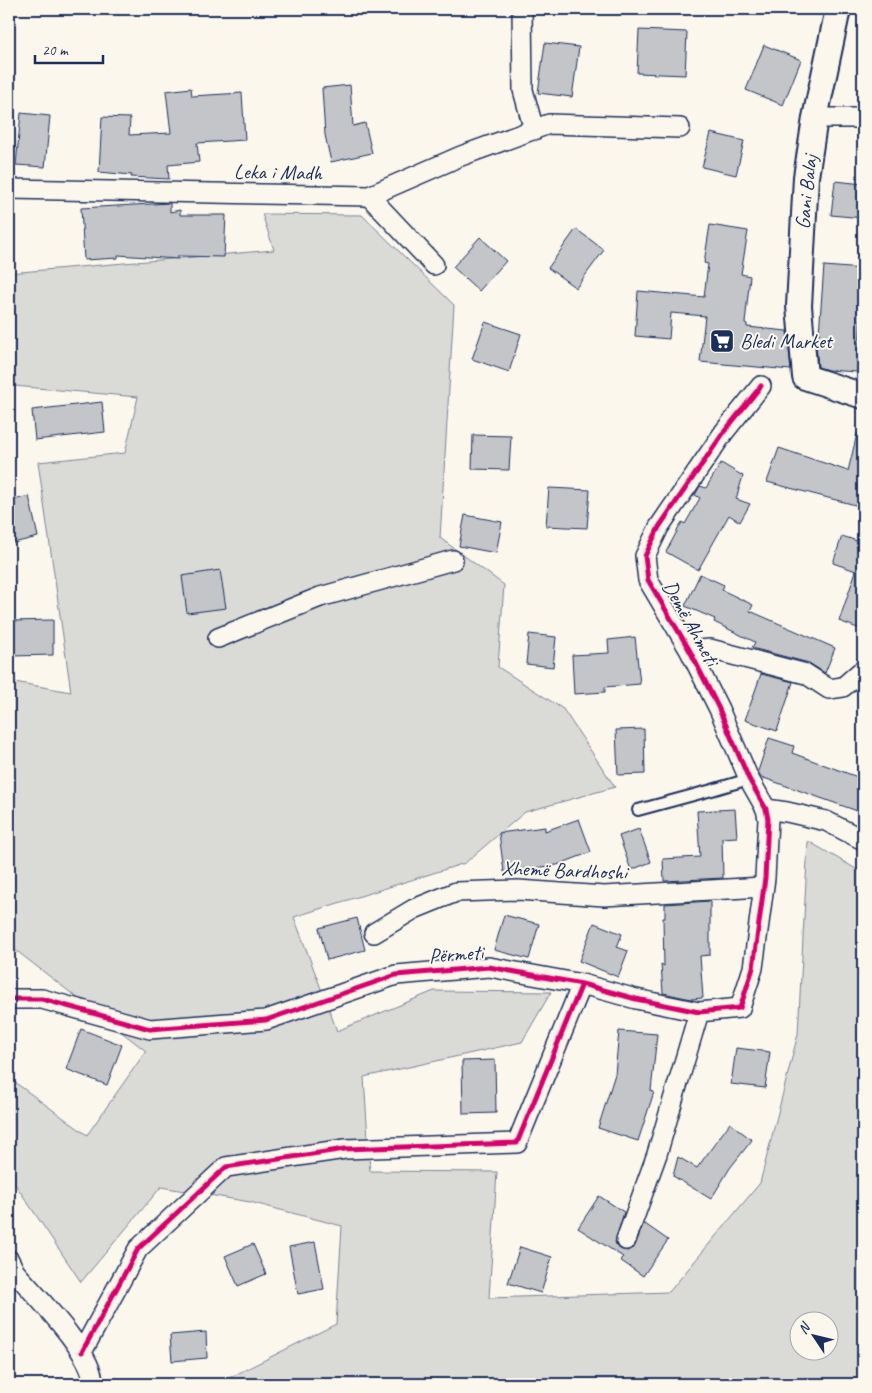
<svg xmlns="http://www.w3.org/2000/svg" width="872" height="1393" font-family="Caveat,sans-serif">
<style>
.green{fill:#dadad7;stroke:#7a849a;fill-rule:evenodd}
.building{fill:#c3c5c9;stroke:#1b2f5e}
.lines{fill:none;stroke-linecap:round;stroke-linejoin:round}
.service-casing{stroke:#1b2f5e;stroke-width:14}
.minor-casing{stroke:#1b2f5e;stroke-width:22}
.tertiary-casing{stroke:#1b2f5e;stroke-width:28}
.service{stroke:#fbf7ec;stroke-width:10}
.minor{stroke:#fbf7ec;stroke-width:19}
.tertiary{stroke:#fbf7ec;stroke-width:24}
.cycleway-casing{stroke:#fbf7ec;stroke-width:8}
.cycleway{stroke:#d6006c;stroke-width:5}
.labels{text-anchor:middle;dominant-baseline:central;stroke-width:4;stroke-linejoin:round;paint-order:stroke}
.street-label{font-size:21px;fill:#1b2f5e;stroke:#fbf7ec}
.poi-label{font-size:21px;fill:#1b2f5e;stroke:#fbf7ec;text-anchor:start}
</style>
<rect width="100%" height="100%" fill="#fbf7ec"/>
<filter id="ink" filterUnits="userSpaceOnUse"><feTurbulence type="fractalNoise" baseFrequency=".02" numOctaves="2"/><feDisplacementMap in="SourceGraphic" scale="10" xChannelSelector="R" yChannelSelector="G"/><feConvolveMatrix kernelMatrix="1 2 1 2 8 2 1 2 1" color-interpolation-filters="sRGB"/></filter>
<g filter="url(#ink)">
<path class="green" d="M262 214 362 215 454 305 440 538 504 585 498 667 563 709 615 787 525 812 465 863 294 917 337 1031 434 991 551 992 522 1042 364 1077 370 1171 497 1172 489 1298 669 1292 760 1183 798 1034 808 841 863 873V1384H217L336 1324 342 1226 250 1202 161 1187 81 1282 9 1175V1078L87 1135 146 1051 9 945V681L71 692 38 462 125 453 138 397 14 386 9 478V273L274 250ZM800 1320H830V1350H800Z"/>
<path class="building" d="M639 30 687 32 685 75 637 73Z
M545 43 579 47 572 97 538 93Z
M764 45 801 60 783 105 746 90Z
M350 85 353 126 365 123 372 153 331 162 325 135 322 88Z
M191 88 192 96 242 93 245 140 197 143 199 162 168 165 169 179 131 177 132 175 99 172 102 117 130 118 129 135 171 133 166 91Z
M21 113 50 116 45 167 16 165Z
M711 133 744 141 736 175 702 167Z
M835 181 863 184V218L831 215Z
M170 203V212L180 210V215H226L224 257 178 256V259L118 255V258L84 260 81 208Z
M710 225 748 231 741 274 750 276 745 323 747 324V327L787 331 791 370 700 362 705 316 671 313 669 339 635 336 638 291 704 297 708 264 704 263Z
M576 229 604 250 576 288 548 268Z
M480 237 506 261 479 291 453 267Z
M824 266 863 269V290L857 372 828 370 818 367 815 334H819Z
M485 322 521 334 509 372 472 359Z
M102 402 105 432 35 440 32 410Z
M857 434 863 435V507L767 482 779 448 848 471Z
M473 435 511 436 509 470 472 469Z
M721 463 743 476 736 499 750 504 740 522 729 515 698 570 666 552 682 522 685 524 700 498 695 495 700 486 706 488Z
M549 488 590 490 587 528 546 526Z
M29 496 38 537 9 544V501Z
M465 515 502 522 496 553 459 546Z
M842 536 863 543V630L839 621 856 571 833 563Z
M220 570 226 608 187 613 182 576Z
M700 574 724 585 722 590 753 605 750 611 835 648 825 673 809 663 752 648 755 642 714 622 715 619 685 606Z
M53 620V655L12 656V621Z
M529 634 556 637 553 667 526 664Z
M635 637 640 684 605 687V692L574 694 572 655 609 653 608 640Z
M761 674 793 682 777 731 745 720Z
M644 729 645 774 618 775 616 730Z
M769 738 794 746 792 753 863 779V813L761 777 758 771Z
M735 809 737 837 722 838 723 878 664 881 663 859 700 857 697 811Z
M579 819 591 852 557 865 504 872 499 833 545 827V831Z
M639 829 651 862 631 870 619 836Z
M710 901V955L700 956 703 998 691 999 663 993 661 964 664 966 663 918H665V904Z
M504 915 539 924 529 959 494 950Z
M357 918 365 950 327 960 319 928Z
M594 923 622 934 617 947 628 951 618 977 579 961Z
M81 1029 122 1045 107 1085 66 1069Z
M619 1031 657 1034 651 1091 654 1092 638 1141 598 1128 615 1074Z
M736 1048 770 1052 765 1088 731 1084Z
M495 1060 496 1113 463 1114 462 1061Z
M730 1123 752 1140 730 1168 711 1199 673 1176 678 1157 697 1168Z
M599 1196 624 1212 615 1242 617 1247 622 1250 628 1251 634 1248 643 1225 645 1224 668 1240 643 1276 620 1260 623 1257 578 1228Z
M315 1242 324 1289 298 1294 289 1247Z
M253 1244 266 1274 238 1286 225 1256Z
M520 1247 552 1257 541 1293 508 1283Z
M206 1332 207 1358 172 1361 170 1335Z"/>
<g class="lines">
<defs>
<path id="service" d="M638 810 712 790 749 779"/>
<path id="minor" d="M522 9 523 90 534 130
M815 118H863
M9 189 369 196 461 156 549 124 680 128
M369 196 434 265
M218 638 320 597 453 560
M690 651 710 649 806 674 829 689 843 687 860 672
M766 809 787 812 826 821 863 840
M374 933 414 909 456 892 518 890 604 896 763 887
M9 999H42L150 1029 266 1020 396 975 489 967 582 984 636 999 699 1012 740 1008 753 968 765 878 768 819 766 809 749 779 719 709 690 651 648 580 645 556 659 527 724 432 761 386
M626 1240 657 1154 699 1012
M9 1260 15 1272C35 1295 95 1355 93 1384
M82 1352 138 1249 226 1167 345 1149 517 1143 582 984"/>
<path id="tertiary" d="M838 9 815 118 806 177 799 306 805 377 863 396"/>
</defs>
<use href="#service" class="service-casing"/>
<use href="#minor" class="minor-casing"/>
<use href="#tertiary" class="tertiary-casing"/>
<use href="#service" class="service"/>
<use href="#minor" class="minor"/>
<use href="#tertiary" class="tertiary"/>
<defs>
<path id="cycleway" d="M9 999H42L150 1029 266 1020 396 975 489 967 582 984 636 999 699 1012 740 1008 753 968 765 878 768 819 766 809 749 779 719 709 690 651 648 580 645 556 659 527 724 432 761 386
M82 1352 138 1249 226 1167 345 1149 517 1143 582 984"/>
</defs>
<use href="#cycleway" class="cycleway-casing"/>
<use href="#cycleway" class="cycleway"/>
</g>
</g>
<defs>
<symbol id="supermarket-square" viewBox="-11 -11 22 22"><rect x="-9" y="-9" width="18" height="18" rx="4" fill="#1b2f5e" stroke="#fbf7ec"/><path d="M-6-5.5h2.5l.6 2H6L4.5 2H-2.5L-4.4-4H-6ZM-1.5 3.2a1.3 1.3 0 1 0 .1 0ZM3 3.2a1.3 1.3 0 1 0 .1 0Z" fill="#fff"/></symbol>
</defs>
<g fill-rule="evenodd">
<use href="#supermarket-square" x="708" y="327" width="28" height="28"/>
</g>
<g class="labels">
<g class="street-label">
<text transform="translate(278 172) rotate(1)">Leka i Madh</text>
<text transform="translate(806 192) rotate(-84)">Gani Balaj</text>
<text transform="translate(691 623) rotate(61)">Demë Ahmeti</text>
<text transform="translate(564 870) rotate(2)">Xhemë Bardhoshi</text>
<text transform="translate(456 954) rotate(-4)">Përmeti</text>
</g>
<g class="poi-label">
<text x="740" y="341">Bledi Market</text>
</g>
</g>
<rect width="872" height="1393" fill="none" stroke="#fbf7ec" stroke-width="30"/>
<rect x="15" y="15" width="842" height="1363" fill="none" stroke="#1b2f5e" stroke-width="2" filter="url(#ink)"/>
<g transform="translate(814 1336) rotate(305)"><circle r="24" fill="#fbf7ec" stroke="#a1a7b3"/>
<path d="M0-4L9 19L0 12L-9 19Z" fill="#1b2f5e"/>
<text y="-8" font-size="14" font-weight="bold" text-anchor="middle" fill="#1b2f5e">N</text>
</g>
<path d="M35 55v8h68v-8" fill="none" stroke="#1b2f5e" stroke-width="2.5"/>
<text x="42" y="55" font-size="15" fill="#1b2f5e" stroke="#fbf7ec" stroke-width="4" paint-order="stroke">20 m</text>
</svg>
